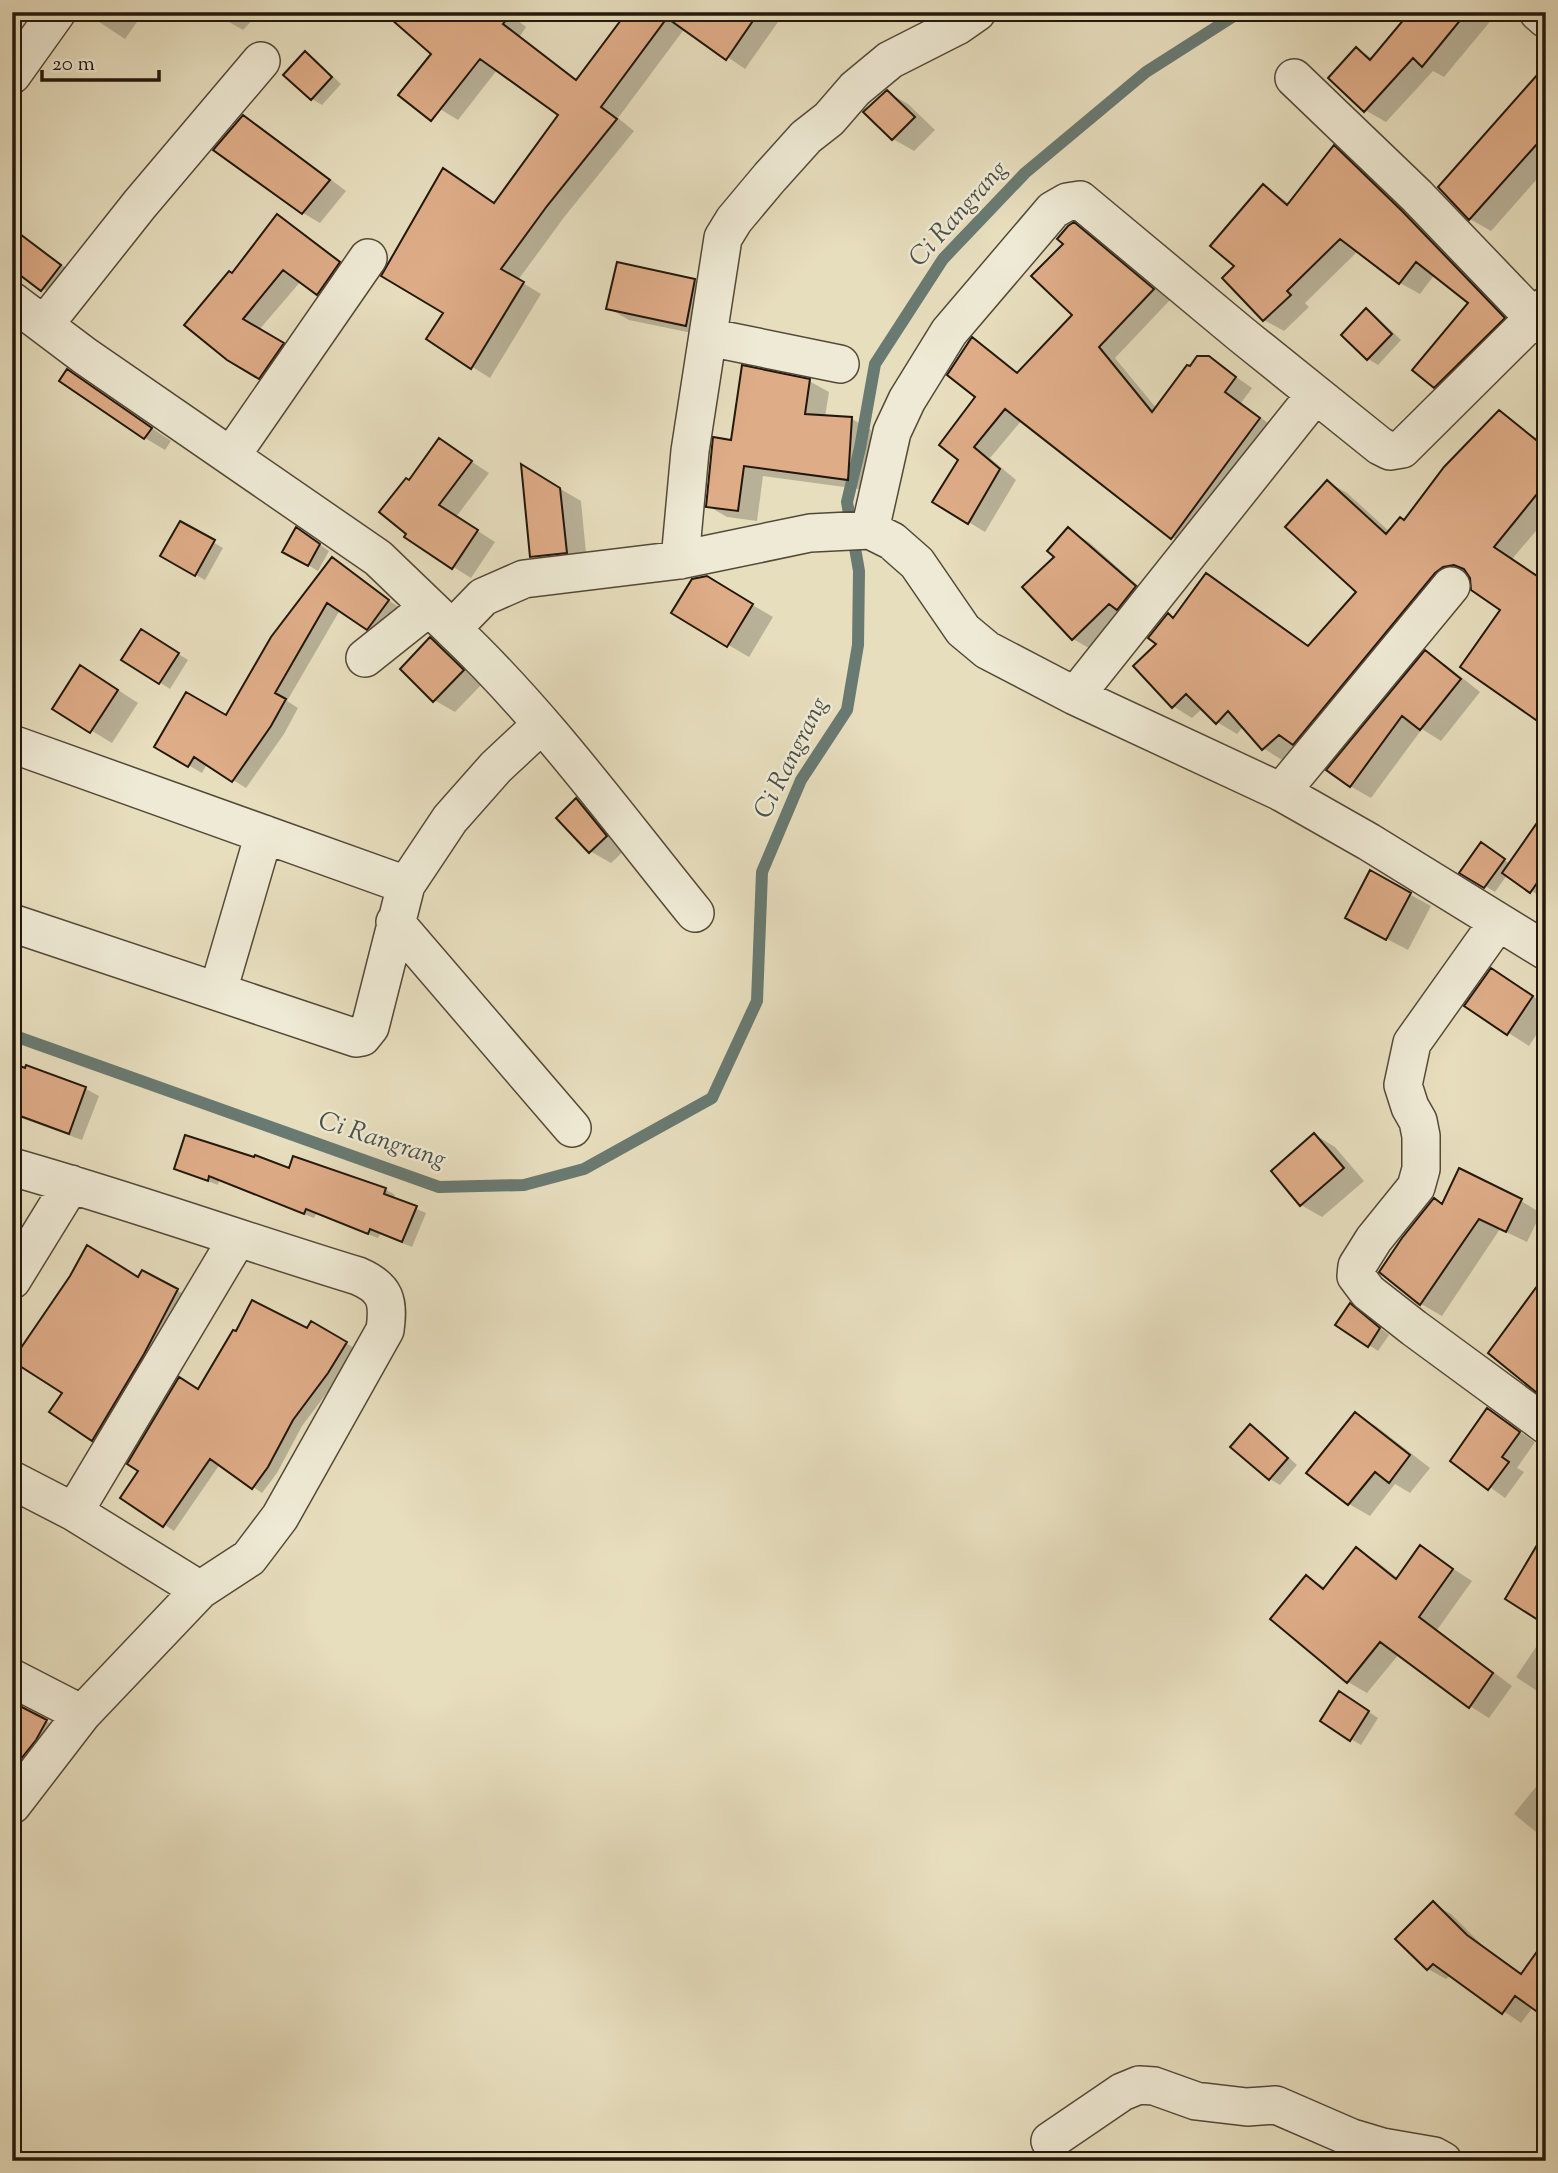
<svg xmlns="http://www.w3.org/2000/svg" width="1558" height="2173" font-family="'Sorts Mill Goudy',serif">
<style>
.shadow{fill:#0003}
.lines{fill:none;stroke-linecap:round;stroke-linejoin:round}
.stream{stroke:#697a72;stroke-width:12}
.building{fill:#deac87;stroke:#23170b;stroke-width:2}
.street-casing{stroke:#544938;stroke-width:40}
.street{stroke:#efead5;stroke-width:37}
.labels{text-anchor:middle;dominant-baseline:central;stroke-width:5;stroke-linejoin:round;paint-order:stroke}
.water-label{font-size:26px;font-style:italic;fill:#4c5147;stroke:#efead5}
</style>
<rect width="100%" height="100%" fill="#e7debe"/>
<filter id="stains"><feTurbulence type="fractalNoise" baseFrequency=".00286" numOctaves="4"/><feColorMatrix values="0 0 0 0 .2 0 0 0 0 .09 0 0 0 0 .02 0 0 0 .5 -.17"/></filter>
<radialGradient id="worn" r=".72"><stop offset=".6" stop-color="#630" stop-opacity="0"/><stop offset="1" stop-color="#630" stop-opacity=".3"/></radialGradient>
<path class="shadow" d="M84 12H144L125 39Z
M220 12H260L243 30 229 22Z
M507 12 526 27 520 36 578 81 629 12H785L745 69 685 28 618 118 634 131 565 216 518 280 541 294 490 378 428 339 445 312 444 170 496 204 560 115 497 70 458 120 440 109Z
M1412 12H1498L1444 77 1433 71 1386 122 1365 110 1357 49 1374 59Z
M305 53 315 59 341 84 322 105 312 99Z
M1546 76V169L1491 231 1470 219 1440 187Z
M887 92 908 104 935 130 914 151 893 139 865 112Z
M244 117 261 127 346 191 320 223 303 213Z
M1334 148 1354 159 1422 224 1523 330 1455 398 1435 386 1471 303 1435 274 1420 294 1400 283 1358 251 1305 303 1309 307 1284 331 1264 320 1236 266 1264 186 1290 204Z
M12 197 20 203 12 212Z
M277 216 295 227 357 273 335 304 301 281 259 330 300 355 278 388 228 359 233 275Z
M1074 224 1091 234 1170 300 1115 358 1157 409 1209 358 1252 388 1241 403 1276 429 1188 547 1172 537 1022 420 990 458 1016 480 985 532 934 501 960 459 978 397 973 340 989 349 1019 373 1074 315 1065 244Z
M12 227 78 277 60 300 23 275 12 289Z
M618 264 695 281 715 293 706 336 629 320 608 308Z
M1367 311 1376 316 1401 340 1378 365 1368 359 1343 335Z
M68 371 171 441 165 450 145 438Z
M809 381 829 392 825 417 852 419 871 430 866 490 763 476 757 521 727 517 708 506 732 442Z
M1499 413 1541 441 1546 436V519L1512 559 1503 610 1471 576 1465 577 1282 760 1263 748 1244 726 1237 734 1217 722 1203 708 1192 718 1173 706 1158 644 1175 620 1226 587 1310 647 1358 591 1328 482 1347 493 1390 532 1405 522Z
M439 440 489 473 456 517 495 542 471 578 406 537 409 481Z
M523 467 581 501 587 564 552 568 532 556Z
M180 523 223 548 205 580 162 556Z
M1068 530 1089 542 1154 600 1094 651 1073 639 1056 557Z
M306 535 329 551 318 571 285 551Z
M332 559 401 609 380 636 340 610 287 701 298 708 284 734 246 788 207 764 202 773 157 747 227 717Z
M706 578 773 617 749 657 674 613Z
M142 631 188 660 170 689 124 660Z
M431 640 451 651 483 683 455 712 434 700Z
M1425 653 1446 665 1480 692 1441 741 1422 729 1371 798 1350 786Z
M101 679 138 703 112 743 54 708Z
M1546 733V746L1539 742Z
M576 800 597 812 626 849 611 863 590 851Z
M1546 831V900L1507 875 1495 892 1462 872 1491 850 1510 864Z
M1371 873 1431 906 1408 950 1368 929Z
M1512 982 1546 1005V1020L1529 1046 1466 1006Z
M12 1063 86 1089 99 1096 82 1140 13 1115 12 1117Z
M1315 1135 1335 1147 1364 1181 1322 1217 1301 1205Z
M176 1169 290 1170 385 1189 395 1195 393 1199 426 1213 412 1247 380 1234 378 1238 316 1214 314 1218 219 1181 218 1185Z
M1521 1201 1541 1213 1527 1242 1500 1229 1442 1316 1421 1304 1382 1272 1443 1205Z
M143 1272 189 1297 105 1446 93 1439Z
M1350 1305 1389 1335 1378 1351 1369 1345Z
M311 1323 356 1349 338 1378 302 1426 277 1473 262 1493 220 1464 174 1531 123 1497 198 1391 307 1330Z
M1487 1410 1535 1442 1517 1468 1524 1472 1505 1498 1453 1460Z
M1355 1414 1376 1426 1430 1468 1410 1493 1395 1484 1370 1516 1349 1504 1309 1472Z
M1251 1426 1261 1432 1297 1465 1280 1485 1270 1479 1233 1446Z
M1421 1548 1472 1581 1437 1630 1512 1686 1489 1718 1470 1706 1399 1654 1367 1693 1348 1682 1307 1577 1326 1588 1357 1549 1376 1561 1399 1579Z
M1546 1632V1697L1516 1677Z
M1349 1699 1378 1718 1361 1745 1351 1739Z
M12 1701 63 1731 38 1770 12 1755Z
M1539 1783 1546 1787V1840L1514 1814Z
M1433 1904 1451 1914 1485 1948 1522 1975 1533 2007 1521 2023 1451 1975 1446 1979 1428 1969Z"/>
<g class="lines">
<path class="stream" d="M12 1035 439 1187 524 1185 584 1169 712 1098 757 1001 762 872 801 780 847 710 858 645 859 571 847 502 860 448 875 364 943 259 1025 173 1146 72 1240 12"/>
</g>
<path class="building" d="M383 12H512L503 24 576 80 627 12H759L726 60 667 18 601 107 617 119 547 206 501 269 524 282 471 369 426 339 443 313 381 276 443 168 494 203 558 115 480 59 431 121 398 95 431 54Z
M1410 12H1467L1422 67 1413 58 1364 112 1328 78 1356 47 1370 60Z
M305 51 332 77 311 100 283 75Z
M1546 65V134L1469 220 1438 187Z
M887 90 915 117 892 140 863 112Z
M243 115 330 180 302 214 213 150Z
M1334 145 1402 211 1505 318 1434 388 1412 370 1468 303 1416 262 1399 284 1340 239 1287 291 1291 295 1263 321 1222 278 1234 266 1210 246 1263 184 1287 205Z
M277 214 340 262 317 295 283 270 243 319 284 343 259 379 227 360 184 325 229 271 232 273Z
M1074 222 1154 289 1099 347 1152 412 1187 365 1190 366 1197 356H1209L1236 377 1225 392 1260 418 1171 539 1005 409 974 447 1000 469 968 524 932 502 958 460 939 445 975 397 947 375 972 337 1017 373 1072 315 1031 276 1063 244 1057 239 1068 226Z
M12 228 61 265 41 291 12 269Z
M617 262 695 279 686 326 606 309Z
M1366 308 1392 334 1367 360 1341 335Z
M742 365 810 379 805 414 852 417 848 480 744 466 738 511 706 507 713 437 731 440Z
M67 369 152 428 144 439 59 381Z
M1499 410 1546 448V483L1494 547 1546 582V727L1460 667 1500 610 1471 590 1470 578 1464 569 1454 565 1443 567 1435 573 1293 745 1279 735 1262 750 1228 711 1216 724 1186 694 1172 708 1133 666 1156 644 1148 638 1168 613 1173 618 1206 573 1308 646 1356 592 1285 527 1327 480 1386 534 1400 517 1404 520 1444 467Z
M439 438 472 461 439 505 478 530 452 569 404 537 406 534 379 512 406 478 409 480Z
M521 464 560 488 567 553 530 557Z
M180 521 215 540 195 576 160 556Z
M296 527 320 544 308 566 282 552Z
M1068 527 1136 586 1117 610 1109 604 1072 640 1022 587 1054 557 1047 551Z
M332 557 389 600 367 630 327 603 275 693 286 699 271 726 232 782 194 757 188 767 154 747 186 692 226 715 271 637Z
M707 576 753 604 727 647 671 613 692 579Z
M141 629 179 653 159 684 121 660Z
M430 637 464 670 433 702 400 669Z
M1425 650 1461 679 1420 730 1402 716 1350 787 1326 770Z
M80 665 118 690 90 733 52 709Z
M576 798 607 836 589 853 556 818Z
M1546 810V870L1530 893 1502 873Z
M1481 842 1505 859 1484 888 1459 873Z
M1370 870 1411 893 1386 940 1345 918Z
M1491 968 1533 996 1507 1035 1464 1006Z
M12 1063 25 1068 26 1065 86 1087 69 1134 12 1113Z
M1314 1133 1344 1168 1300 1206 1271 1171Z
M185 1135 254 1157 255 1155 289 1168 293 1156 386 1188 384 1194 417 1206 402 1242 370 1229 368 1234 306 1209 304 1214 209 1176 208 1181 174 1169Z
M1459 1168 1522 1199 1506 1232 1479 1219 1420 1305 1379 1272 1402 1238 1434 1198 1442 1204Z
M87 1245 138 1277 142 1270 178 1289 144 1354 92 1441 49 1412 62 1393 12 1361 70 1276Z
M1546 1274V1395L1539 1390 1537 1393 1488 1353Z
M252 1300 307 1328 311 1321 347 1342 328 1373 293 1420 268 1467 252 1489 210 1459 163 1527 120 1498 138 1471 127 1464 179 1377 198 1389 233 1330 236 1331Z
M1350 1303 1380 1328 1368 1347 1335 1325Z
M1487 1408 1520 1432 1502 1457 1509 1462 1488 1490 1450 1461Z
M1355 1412 1410 1455 1389 1483 1375 1472 1348 1505 1306 1473Z
M1250 1424 1288 1458 1269 1480 1230 1447Z
M1546 1530V1625L1505 1599Z
M1420 1545 1453 1569 1419 1617 1493 1673 1469 1708 1380 1642 1347 1683 1270 1619 1306 1575 1323 1589 1356 1547 1396 1579Z
M1339 1691 1369 1711 1350 1741 1320 1721Z
M12 1702 47 1720 36 1740 12 1770Z
M1433 1901 1467 1935 1521 1974 1546 1939V2018L1515 1996 1502 2014 1433 1964 1427 1970 1395 1939Z"/>
<g class="lines">
<defs>
<path id="street" d="M1538 12 1546 19
M12 75 57 12
M1294 78 1417 196 1534 318 1546 327
M12 301 85 356 378 558 452 629 483 597 524 579 680 560 810 533 870 530 892 541 917 563 963 630 987 650 1075 696 1281 792 1369 842 1546 951
M44 325 140 204 261 61
M708 337 840 364
M231 456 368 258
M870 530 892 432 907 400 949 332 1053 210 1067 202 1080 200 1242 335 1380 446 1390 451 1402 449 1546 306
M680 560 690 451 723 238 734 220 770 177 806 137 829 119 855 89 890 60 957 26 977 12
M452 629C543 715 617 817 695 913
M365 658 429 607
M1075 696 1315 395
M12 744 406 885
M1281 792 1451 586
M395 922 572 1128
M1498 922 1412 1043 1403 1085 1410 1107 1418 1121 1421 1136V1169L1416 1187 1374 1239 1357 1266 1356 1276 1368 1292 1414 1328 1546 1425
M12 923 356 1038 362 1037 370 1027 406 885 450 819 496 767 542 724
M218 991 264 834
M12 1167C129 1200 243 1241 358 1276 386 1288 389 1301 385 1330L280 1517 249 1558 200 1590 82 1714 12 1805
M12 1280 71 1184
M12 1480 74 1512 200 1590
M74 1512 237 1239
M12 1678 82 1714
M1050 2141 1122 2092 1139 2085 1154 2086 1196 2101 1247 2107 1276 2105 1352 2138 1382 2147 1434 2156 1443 2161"/>
</defs>
<use href="#street" class="street-casing"/>
<use href="#street" class="street"/>
</g>
<g class="labels">
<g class="water-label">
<text transform="translate(959 214) rotate(-48)">Ci Rangrang</text>
<text transform="translate(792 758) rotate(-63)">Ci Rangrang</text>
<text transform="translate(382 1141) rotate(18)">Ci Rangrang</text>
</g>
</g>
<rect width="1558" height="2173" fill="none" stroke="#e7debe" stroke-width="42"/>
<rect x="14" y="14" width="1530" height="2145" fill="none" stroke="#23170b" stroke-width="3.5"/>
<rect x="21" y="21" width="1516" height="2131" fill="none" stroke="#23170b" stroke-width="2"/>
<path d="M42 70v10h117v-10" fill="none" stroke="#23170b" stroke-width="3.5"/>
<text x="52" y="70" font-size="21" fill="#23170b" stroke="#efead5" stroke-width="5" paint-order="stroke">20 m</text>
<rect width="100%" height="100%" filter="url(#stains)"/>
<rect width="100%" height="100%" fill="url(#worn)"/>
</svg>
